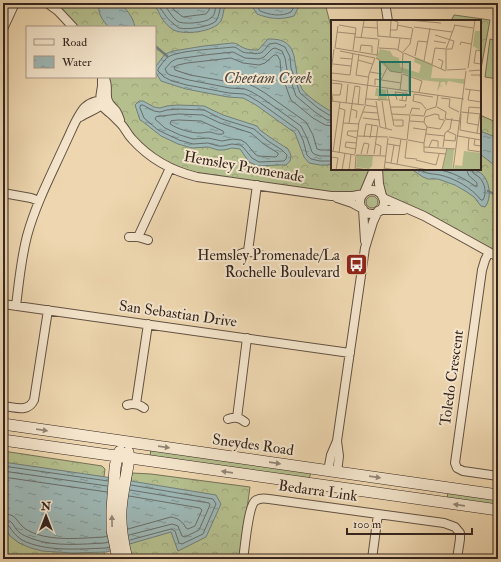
<svg xmlns="http://www.w3.org/2000/svg" width="501" height="562" font-family="'IM FELL Double Pica',serif">
<style>
.forest{fill:url(#forest-crowns);stroke:#757256}
.garden{fill:#b5bf8e;stroke:#757256}
.water{fill:url(#water-ripples);stroke:#737d79}
.lines{fill:none;stroke-linecap:round;stroke-linejoin:round}
.shore{stroke:#696e6a;stroke-width:1}
.stream{stroke:#737d79;stroke-width:2.5}
.street-casing{stroke:#635243;stroke-width:10}
.secondary-casing{stroke:#35251f;stroke-width:12}
.street{stroke:#f4e5cc;stroke-width:8}
.secondary{stroke:#f4e5cc;stroke-width:11}
.oneway{fill:#948576}
.labels{text-anchor:middle;dominant-baseline:central;stroke-width:4;stroke-linejoin:round;paint-order:stroke}
.street-label{font-size:15px;fill:#35251f;stroke:#f4e5cc}
.poi-label{font-size:15px;fill:#35251f;stroke:#f4e5cc;text-anchor:end}
.water-label{font-size:16px;font-style:italic;fill:#4f4a44;stroke:#f4e5cc}
.inset-road{fill:none;stroke:#a49076;stroke-width:1}
.view{fill:#0f766e;fill-opacity:0.15;stroke:#0f766e;stroke-width:2}
.inset-edge{fill:none;stroke:#35251f;stroke-width:2}
</style>
<defs>
<pattern id="forest-crowns" width="20" height="18" patternUnits="userSpaceOnUse"><rect width="20" height="18" fill="#b5bf8e"/><path d="M2 6a3 3 0 1 1 6 0M12 15a3 3 0 1 1 6 0" fill="none" stroke="#9ca47a"/></pattern>
<pattern id="water-ripples" width="26" height="14" patternUnits="userSpaceOnUse"><rect width="26" height="14" fill="#9db7b5"/><path d="M2 4q2-2 4 0t4 0M15 11q2-2 4 0t4 0" fill="none" stroke="#819593"/></pattern>
</defs>
<rect width="100%" height="100%" fill="#eed7b0"/>
<filter id="stains"><feTurbulence type="fractalNoise" baseFrequency=".005" numOctaves="4"/><feColorMatrix values="0 0 0 0 .2 0 0 0 0 .09 0 0 0 0 .02 0 0 0 .5 -.17"/></filter>
<radialGradient id="worn" r=".72"><stop offset=".6" stop-color="#630" stop-opacity="0"/><stop offset="1" stop-color="#630" stop-opacity=".3"/></radialGradient>
<path class="forest" d="M52 3H325L332 31V72L331 79 332 80V169H371L361 191 343 194 198 173 179 168 162 160 139 142 128 129 123 119 111 103 107 77H155V27H77L67 15Z
M454 15 490 20 480 74V21H451Z
M480 115 498 123V254L390 198 385 194 381 179V169H480Z
M3 451 102 466 105 469 100 507 103 549 106 559H3Z
M132 473 151 474 250 487 240 559H131L125 529Z"/>
<path class="garden" d="M490 39 498 41V79L485 77Z
M366 202a6 6 0 1 1 12 0a6 6 0 1 1-12 0Z
M151 449 311 472 309 479 150 456Z
M448 492 498 499V506L447 499Z"/>
<path class="water" d="M100 3H120C127 10 133 17 135 27H109C103 22 96 11 100 3Z
M150 3H226C223 9 224 15 221 21 214 32 182 36 172 29 168 26 164 22 161 17 160 15 159 12 157 9 155 7 152 6 150 3Z
M250 3H298V8L294 16C281 20 270 19 257 14Z
M268 39C281 39 290 41 294 56 295 60 295 64 296 68 297 75 299 83 302 89 306 96 325 108 332 112V164L328 165H320L309 163 304 157 295 133 256 105 247 100 243 98 228 97 186 89 167 83 161 81 156 73 155 69 156 66 165 54 173 51 204 46 232 43C238 43 239 46 244 48 248 50 253 50 258 50Z
M139 101H143L154 107 160 108 167 106 178 105 204 106 223 115 257 126 260 130 271 138 288 149 290 153 291 156 290 161 286 165H281L258 166 249 162 240 149 232 148 224 150H218L208 147 192 148 178 144 161 136 142 121 140 120 135 105Z
M480 131 498 138V168L480 154Z
M411 169H474C476 171 480 172 482 174 490 182 492 198 485 207L481 206 474 197 467 192 455 185 438 179H428L423 177Z
M3 462 106 477 216 495 221 504 206 537 178 551 171 532 133 543 107 552 72 553 42 551 31 548 19 543 10 536 6 529H3Z"/>
<g class="lines">
<path class="shore" d="M155 3C163 9 165 18 174 24 176 26 177 27 179 28 187 30 210 27 216 21 220 15 219 9 222 3
M163 3C168 9 171 16 177 21 182 25 206 23 211 18 216 14 215 8 216 3
M171 3 174 10 183 17 206 14 209 10 210 3
M255 3 260 11C270 15 281 17 291 12L294 7V3
M141 105H143L154 111 160 112 167 110 178 109 204 110 222 119 254 129 268 141 282 150 287 155 286 159 284 161 259 162 252 158 243 147 240 145 232 144 223 146H218L208 143 193 144 179 140 158 130 144 118 140 108Z
M179 114 203 115 220 123 251 133 265 145 278 153V155L276 157 258 156 255 154 246 143 241 140 233 139 222 141 208 138 193 139 180 135 165 128 155 119 156 117Z
M332 115H329L318 108 300 93 291 68 290 57 285 47 276 43 269 44C263 52 262 55 251 53 247 53 244 53 241 51 238 49 236 47 233 47 218 49 179 50 168 57 164 60 161 65 158 69V71L164 77 172 81 187 85 229 93 244 94 249 96 259 102 298 130 303 140 307 155 311 159 320 161H332
M179 120 201 121 223 131 224 133C220 136 215 133 210 132 206 132 203 133 200 133 190 133 178 129 170 124L171 121Z
M332 120H327L315 112 296 96 287 70 285 58 282 51 275 48 272 49 264 57 259 59 245 58 233 52 205 55 176 59 171 62 165 69 167 73 170 75 189 80 230 88 245 89 252 92 262 98 301 126 307 138 312 152 314 154 320 156H332
M332 126 325 125 313 118 291 100 289 95 281 72 280 60 277 55H274L265 63 259 65 243 63 231 58 187 63 178 65 174 67 175 70 190 75 230 82 246 83 255 87 265 93 306 122 313 135 317 149 321 150H332
M419 169C429 175 429 173 440 175 454 178 472 188 481 200H483C487 193 485 183 479 177 477 176 475 174 473 173L472 169
M428 169C431 170 435 169 438 170 451 171 465 179 475 186H477V183C473 178 467 177 467 169
M3 466 108 481
M3 471 107 486
M3 477 107 492
M3 514C16 514 15 519 22 526 26 530 31 532 36 534 56 541 83 538 104 537L107 536
M3 520C13 520 12 524 17 530 21 535 28 537 33 539 54 547 83 544 105 543L108 542
M3 525 9 526C12 531 16 536 22 540 45 552 80 549 106 548L109 547
M128 529 171 517C178 518 183 522 186 528L188 529 195 526 202 510 200 508 129 496
M129 535 172 524 178 526 182 536 185 537 199 530 210 505 209 503 130 490
M130 540 171 529 175 531 179 543 182 544 203 534 216 504 213 499 131 485"/>
<path class="stream" d="M155 46 167 56
M488 191 498 196"/>
<defs>
<path id="street" d="M47 3 58 11 73 27
M385 3 388 21
M3 29 15 3
M102 77C102 80 102 83 102 86 101 93 99 98 101 104 104 110 108 111 112 115 115 118 118 121 121 124 125 128 127 134 132 139 149 158 172 171 197 177L331 196H353L363 194
M105 79C109 87 105 94 108 101 110 106 113 107 116 111 118 114 119 117 120 120
M80 117C88 112 98 109 106 102
M378 169 379 184 382 196
M360 202a12 12 0 1 1 24 0a12 12 0 1 1-24 0Z
M3 193 31 198 39 201
M364 193 374 169
M337 198 352 203 361 208
M383 198 424 216 498 257
M363 209 365 241
M380 210H404
M129 237H138L148 240
M138 237 170 168
M248 251 257 185
M489 252 485 260 482 270 455 463 457 468 463 471 498 476
M240 254C247 250 254 252 261 255
M3 304 350 353
M16 306C19 282 21 259 27 236 36 203 52 173 66 142 71 132 77 115 85 107 92 101 98 100 108 101
M136 404 148 324
M127 405C133 403 139 404 144 408
M3 406C15 407 28 413 34 400L48 310
M237 418 247 338
M228 419C235 417 239 417 245 422
M328 471 331 455 337 441
M337 472 339 456 337 441 365 248 373 222 378 211
M243 559C245 548 248 507 255 501 259 498 264 498 269 499L378 514
M372 559 378 514 444 523 455 527 460 533V539L457 559"/>
<path id="secondary" d="M3 424 498 495
M3 440 498 510
M118 559 112 530V510L115 468 117 456 120 451
M127 559C123 543 120 527 121 510 122 492 127 475 129 458L128 452"/>
</defs>
<use href="#street" class="street-casing"/>
<use href="#secondary" class="secondary-casing"/>
<use href="#street" class="street"/>
<use href="#secondary" class="secondary"/>
</g>
<defs><path id="oneway-solid" d="M-6-.8H1V-3.2L6.5 0L1 3.2V.8H-6Z"/></defs>
<g class="oneway">
<use href="#oneway-solid" transform="translate(42 430) rotate(8)"/>
<use href="#oneway-solid" transform="translate(164 447) rotate(8)"/>
<use href="#oneway-solid" transform="translate(275 463) rotate(8)"/>
<use href="#oneway-solid" transform="translate(227 472) rotate(-172)"/>
<use href="#oneway-solid" transform="translate(375 477) rotate(8)"/>
<use href="#oneway-solid" transform="translate(459 505) rotate(-172)"/>
<use href="#oneway-solid" transform="translate(112 521) rotate(-91)"/>
</g>
<defs>
<symbol id="bus-square" viewBox="-11 -11 22 22"><rect x="-9" y="-9" width="18" height="18" rx="4" fill="#8f2418" stroke="#f4e5cc"/><path d="M-5-6H5V4H4V6H2V4H-2V6H-4V4H-5ZM-3.5-4V0h7V-4ZM-3.5 1.2v1.5H-2V1.2ZM2 1.2v1.5H3.5V1.2Z" fill="#fff"/></symbol>
</defs>
<g fill-rule="evenodd">
<use href="#bus-square" x="344" y="252" width="25" height="25"/>
</g>
<g class="labels">
<g class="street-label">
<text transform="translate(244 167) rotate(10)">Hemsley Promenade</text>
<text transform="translate(178 314) rotate(8)">San Sebastian Drive</text>
<text transform="translate(452 378) rotate(-82)">Toledo Crescent</text>
<text transform="translate(253 445) rotate(8)">Sneydes Road</text>
<text transform="translate(318 491) rotate(8)">Bedarra Link</text>
</g>
<g class="poi-label">
<text x="340" y="255">Hemsley Promenade/La<tspan x="340" dy="17">Rochelle Boulevard</tspan></text>
</g>
<g class="water-label">
<text x="268" y="78">Cheetam Creek</text>
</g>
</g>
<g transform="translate(331 20)">
<rect width="150" height="150" fill="#eed7b0"/>
<path d="M144 11H150V31L142 26Z" fill="#b5bf8e"/>
<path d="M49 29 59 31 62 36 68 38 69 47 72 48 88 53 90 45 83 42 84 37 102 44 100 58 134 59 133 64 117 61 115 66 114 62H110L109 65 112 67 109 66 106 72 108 62 91 60 72 53V48L71 53 60 52 45 38ZM45 68 55 70 56 79 47 81V76H44ZM116 128 123 129 121 150H111ZM133 131 150 133V150H123L124 145 131 146ZM26 135H42L41 146 38 149 25 147Z" fill="#b5bf8e"/>
<path d="M132 139a6 6 0 1 1 12 0a6 6 0 1 1-12 0ZM29.5 142a5.5 5.5 0 1 1 11 0a5.5 5.5 0 1 1-11 0Z" fill="#b5bf8e"/>
<path class="inset-road" d="M14 0H27M46 0 47 17M77 0 110 3M8 5 25 8 22 30M66 5 81 8M123 5 142 8M32 7 46 8M83 7 121 12M59 10H66L67 2 61 0M6 12 25 14M104 15 123 21M47 16 80 19M24 17 47 19M59 17 60 1M30 18 33 1M103 21 115 23M129 25 130 22 140 24M4 28 46 35M4 28 7 6M48 28 65 29 72 33M115 29 124 5M115 29V50M116 29H121L123 21M67 30 69 18M9 31 44 38 38 54 34 85M29 31 30 25 41 26V33M150 31 145 30 143 43 150 44M72 32 79 24 82 8M73 33 115 51M28 34 25 55 37 57M46 36 48 19M84 36 87 21 97 22M9 38 21 39M45 38 53 43 59 51 71 53M107 39 112 41 110 49M27 40 41 44M93 41 99 8M2 44 20 46M101 44 104 28 115 29M137 48 144 0M116 50 135 49M138 51 150 50M0 52 3 29M39 52 51 54M1 53 19 55 22 33M71 53 72 33M72 54 91 61 88 72M140 55H149L150 61M0 60 133 79M50 60 56 48M0 63 11 64 9 75H2M44 65V59L70 63M0 69 2 81M56 69 63 106M134 69 150 71M69 70 71 54M78 70V57M139 70 137 80 150 82M110 78 119 79 118 87 128 92M34 79 58 80M66 80 64 72 72 73M68 80 75 81 76 73H72L71 80M0 81 33 85M45 81 49 107 61 110M51 81 55 108M15 83 17 64M34 85 46 87M59 87H74L75 84M105 87 107 75M106 87 115 92 114 99M20 89 26 91 25 98M95 89 90 83 82 81 83 74 102 77M32 92 47 93M130 92 150 94M61 94 79 95M79 94 81 88 89 89M104 94 94 97 93 102 96 107 109 109 114 100M104 94 108 95V99L113 100M80 95 93 96M93 96 95 90 105 87M32 98 49 100M114 99 129 101M62 100H72V106H64M79 101 93 102M12 103 28 104M18 103 24 66 29 67 27 85M147 105 136 103 138 87 150 88M82 108 96 110M129 110 150 114M129 110 130 94M146 113 149 94M95 114 114 116M26 116 57 117M127 116 150 120M33 117 35 104 47 106 43 134M58 117 76 120M26 118 16 115 17 111H27M39 118 41 105M138 118 137 130 150 132M144 119 143 125 150 126M76 120 79 95M77 120 93 123V132M113 120 124 121 125 115 116 111M76 121 74 138 86 139M93 123 96 107M45 124 50 126 49 135M57 124 69 126M93 127 124 129M98 127 101 120 107 121V127M112 127 114 113 119 109 121 98M25 129 14 127 15 122 25 123M0 131 24 135M2 132 9 82M93 132 115 134M8 133 14 90 8 88M24 134 28 102 34 86M30 134 33 123 38 124 36 134M25 135 55 136M0 137 7 138 5 150M85 140 105 145 108 134M54 142 97 150M60 143 63 125M66 144 70 119M24 148 37 150M53 148 65 150M11 150 14 133M18 150 20 134M24 150 25 135M53 150 57 118M111 150 116 128M122 150 135 51"/>
<path class="view" d="M49 42H79V75H49Z"/>
<rect width="150" height="150" class="inset-edge"/>
</g>
<rect width="501" height="562" fill="none" stroke="#eed7b0" stroke-width="16"/>
<rect x="4" y="4" width="493" height="554" fill="none" stroke="#35251f" stroke-width="2"/>
<rect x="8" y="8" width="485" height="546" fill="none" stroke="#35251f"/>
<rect x="26" y="26" width="130" height="52" fill="#f4e5cc" stroke="#a89887"/>
<rect x="34" y="39" width="20" height="6" fill="#f4e5cc" stroke="#a89887"/>
<text x="62" y="46" font-size="12" fill="#35251f">Road</text>
<rect x="34" y="56" width="20" height="12" fill="url(#water-ripples)" stroke="#a89887"/>
<text x="62" y="66" font-size="12" fill="#35251f">Water</text>
<g transform="translate(46 516)" stroke="#f4e5cc" stroke-width="3" paint-order="stroke">
<path d="M0-3L7 15L0 10L-7 15Z" fill="#35251f"/>
<text y="-6" font-size="11" font-weight="bold" text-anchor="middle" fill="#35251f">N</text>
</g>
<path d="M347 528v6h125v-6" fill="none" stroke="#35251f" stroke-width="2"/>
<text x="353" y="528" font-size="12" fill="#35251f" stroke="#f4e5cc" stroke-width="3" paint-order="stroke">100 m</text>
<rect width="100%" height="100%" filter="url(#stains)"/>
<rect width="100%" height="100%" fill="url(#worn)"/>
</svg>
